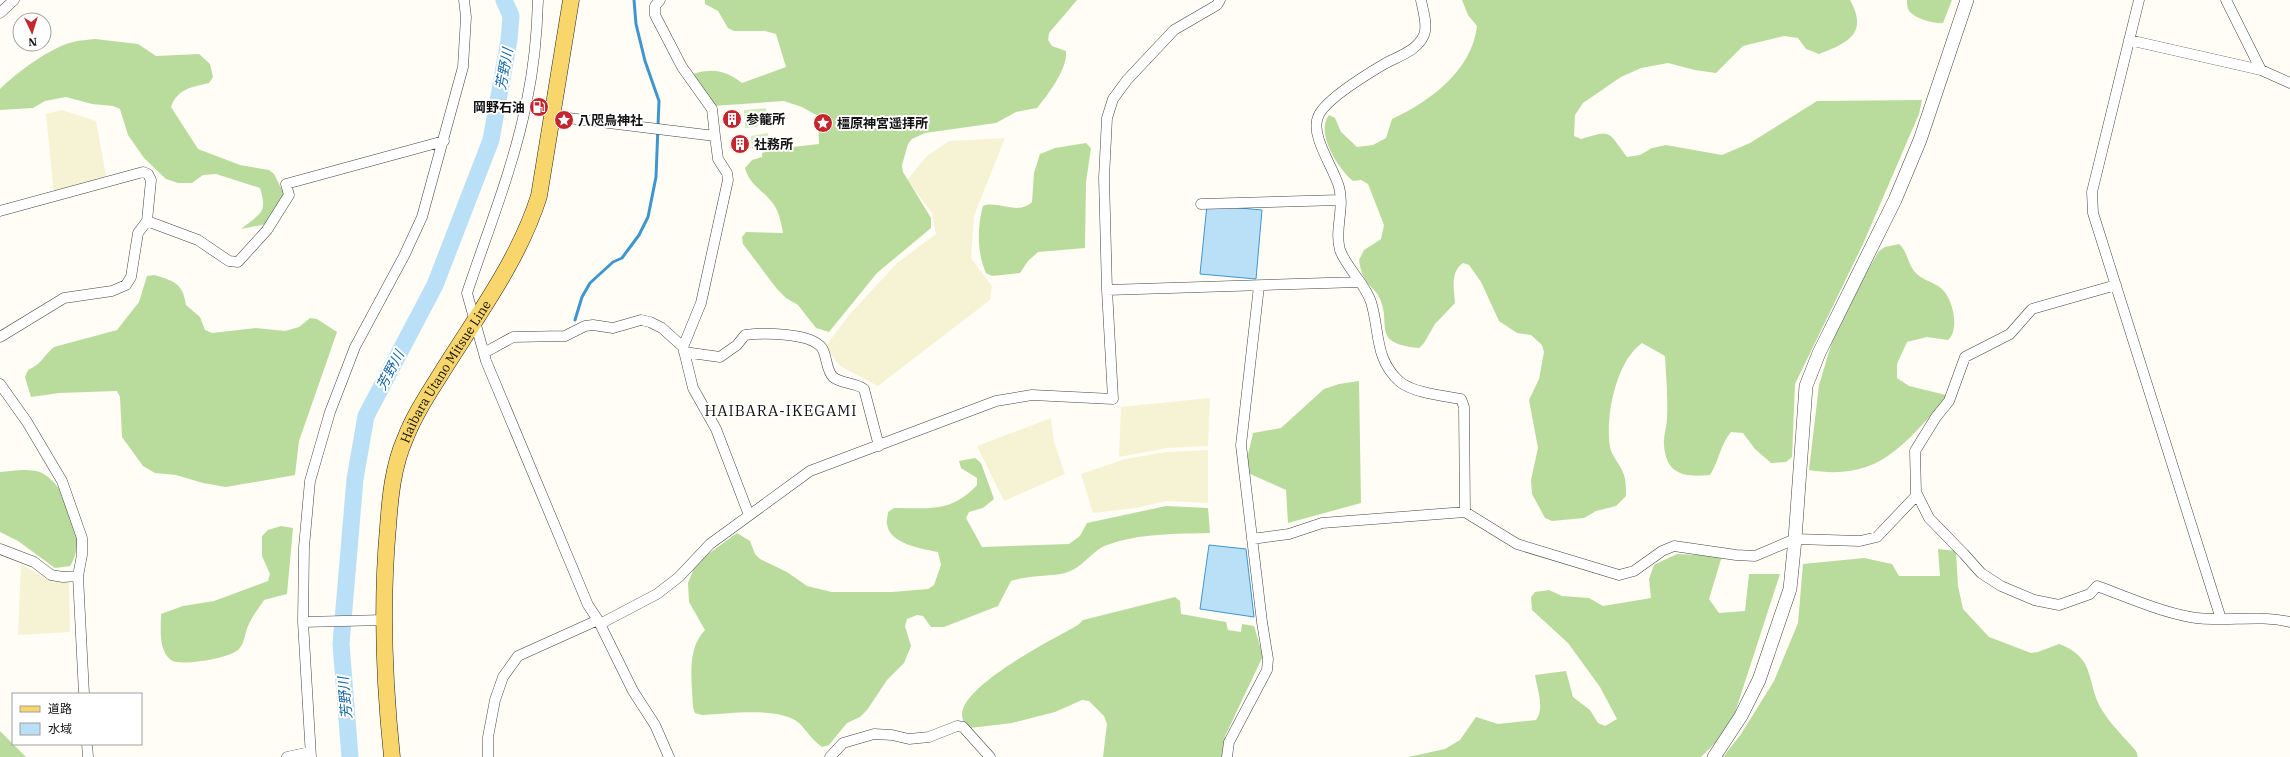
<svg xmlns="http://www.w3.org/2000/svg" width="2290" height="757" font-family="'IBM Plex Serif','Noto Sans JP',serif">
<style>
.farmland{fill:#f6f3d4}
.green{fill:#d5ebbd}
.forest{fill:#b9dc9c}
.water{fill:#b9e0f7;stroke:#3f96cf}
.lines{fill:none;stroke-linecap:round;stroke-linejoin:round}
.stream{stroke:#3f96cf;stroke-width:3}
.river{stroke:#b9e0f7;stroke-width:17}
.minor-casing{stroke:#444;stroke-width:11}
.tertiary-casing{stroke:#444;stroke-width:14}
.primary-casing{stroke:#222;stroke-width:17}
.minor{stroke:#fff;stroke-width:10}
.tertiary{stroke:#fff;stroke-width:13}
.primary{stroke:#f9d66b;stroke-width:16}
.labels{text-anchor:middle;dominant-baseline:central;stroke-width:4;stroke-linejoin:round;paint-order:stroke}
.poi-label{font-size:13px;font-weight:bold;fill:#111;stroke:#fff;text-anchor:start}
.street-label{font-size:13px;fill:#111;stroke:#fff}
.water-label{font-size:14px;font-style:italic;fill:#1768a6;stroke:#fff}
.quarter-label{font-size:15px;letter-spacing:1px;fill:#111;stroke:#fff}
</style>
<rect width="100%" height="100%" fill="#fffdf5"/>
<path class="farmland" d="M62 110 96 121 107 181 54 195 46 114Z
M1005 138 974 216 971 258 992 286 990 300 878 386 840 366 825 347 849 315 897 263 936 234 932 213 907 180 927 156 949 141Z
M1210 398 1208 446 1167 448 1119 457 1121 407Z
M1051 418 1054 442 1065 474 1004 501 977 446Z
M1208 450V503L1167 501 1136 508 1093 513 1081 474 1125 459 1166 452Z
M21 564 49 580 69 582 70 632 18 635Z"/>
<path class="green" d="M766 108 767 125 745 128 744 110Z
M768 133 769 149H752L751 136Z"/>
<path class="forest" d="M705 0H1077L1049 33 1048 40 1052 46 1066 51C1068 68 1048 95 1037 108L1016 112 996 123 925 133 912 139 908 144 902 165 903 172 931 218V228L877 273 829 332 816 328 798 305 786 298 777 289 743 244 742 237 746 232 783 233C781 222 779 210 771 201 761 189 749 184 745 168L752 160 762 157V153L775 149 819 144 818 116 802 107 784 101 713 106 693 74C713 68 725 70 742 83L786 67 776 34 765 31H734L728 28 718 11 705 4Z
M1462 0H1850C1869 34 1847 43 1819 54L1806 49 1798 38 1784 36 1743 46 1716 73 1695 70 1668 63 1641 68 1621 77 1583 103 1575 115 1574 136 1581 139C1613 129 1608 132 1627 157L1640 155 1652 148 1666 145 1722 155 1750 143 1817 101 1922 100 1919 114 1863 244 1795 384 1792 457 1786 462 1771 463 1755 449 1743 433 1731 432C1720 445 1719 461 1710 475 1686 477 1666 476 1664 445 1663 436 1667 427 1667 418 1668 397 1666 376 1665 356L1642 343C1616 361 1605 417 1610 447 1612 457 1621 465 1624 475 1626 481 1626 490 1626 496L1616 506 1596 511 1584 518 1552 521 1545 518 1532 494 1531 480 1538 448 1529 400 1539 379 1544 352 1542 345 1531 335 1517 333 1499 321 1481 282 1469 265 1463 263C1450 272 1454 289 1455 303L1435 324 1424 343 1419 348C1368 343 1394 324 1378 295 1375 290 1369 286 1366 281 1362 275 1360 267 1359 260L1364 250 1381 239 1384 225 1368 184 1361 180 1353 181C1338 169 1315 132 1329 115L1335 118 1341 132 1357 147 1373 145 1386 138 1392 119C1431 101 1472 70 1477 26L1468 15Z
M1907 0H1952L1943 23C1935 24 1916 19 1910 12 1907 9 1907 4 1907 0Z
M95 39 138 44 156 56 199 54 210 64 213 77 209 83C192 87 177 89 171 107L198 149 240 165 269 170 274 174 284 194 276 213 267 224 241 229C260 213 268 214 260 188L216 174 203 175 192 183H178L166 179 144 158 128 135 120 109 113 106 92 104 66 97 45 101 33 108 0 110V89C16 73 51 47 73 42 80 40 88 40 95 39Z
M1086 143 1091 148 1086 182 1085 248 1038 252 1028 261 1020 273 992 276 986 273C977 253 977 227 983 206 999 200 1017 216 1032 202L1034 173 1040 154 1055 148Z
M1899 244C1908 252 1907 262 1914 271 1921 280 1934 282 1942 289 1953 299 1960 330 1948 340L1927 337 1907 342 1897 364V378L1909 386 1946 395 1943 402C1901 448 1877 481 1809 470L1819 385 1838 322 1879 251 1885 247Z
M154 275C174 281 183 283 186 305L200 317 205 330 212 333 256 328 285 331 299 327 310 318 317 319 337 332 299 441 295 475 226 487 203 483 176 475 155 473 143 466 122 437 120 397 117 391 59 393 31 397 25 377 28 370C44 362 42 357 54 347L117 330 139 302 147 276Z
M1359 381 1361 503 1288 523 1286 490 1248 473 1247 459 1253 433 1281 428 1324 389 1339 384Z
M975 458 981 463 994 499 983 508 969 512 966 518 982 547 1069 544 1080 536 1087 523 1166 506 1208 508 1210 533C1176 534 1140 533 1107 545 1092 550 1082 569 1065 573 1047 577 1029 575 1011 581L998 606 944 627H931L923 616 917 615 907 619 905 626 911 646 904 663 887 680 867 710 860 717 847 723 829 745 822 747C812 740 807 731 799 723 779 706 727 714 702 715L695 713 693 707C692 681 686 650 705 630L689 602 688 583 696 563 737 533 750 541 755 554 760 559 787 572 807 586 832 592H892L928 589 934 585 941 565 938 552C923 549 889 544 887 524 886 521 888 516 888 512L894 508C929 508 951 513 977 485V478L961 468 959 461Z
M21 470C27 470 37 470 42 473 69 488 88 540 70 566L55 568 18 541 0 532V472Z
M281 526 293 528 287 594 264 600C259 608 253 615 249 624 245 631 245 643 239 649 232 658 180 667 171 660 158 650 161 628 161 614L183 606 214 601 268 581 270 574 262 556V536L268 530Z
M1938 549 1956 551 1958 586 1963 609 1989 637 2031 653 2038 652 2059 644C2098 658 2085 685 2104 713 2113 727 2126 739 2136 751L2138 757H1723L1741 734 1774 681 1798 623 1803 564 1864 558 1892 564 1899 576H1940Z
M1677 554 1722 556 1709 599 1719 613 1745 611 1749 574H1780L1730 728 1701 757H1408L1445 749 1460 740 1476 717 1498 724 1536 720C1545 708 1537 689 1535 675L1566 671 1573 697 1590 710 1598 723 1605 726 1617 719 1600 687 1568 643 1532 610 1531 597 1535 592 1549 590 1562 596 1589 598 1603 606 1651 598 1649 579 1654 565Z
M1175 597 1180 601 1181 614 1226 622 1228 630 1241 632 1242 624 1254 626 1263 656 1225 736 1224 745 1228 757H1103L1107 724 1104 716 1089 701 1082 700 1055 712 1012 723 970 728C929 700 1058 637 1078 625L1083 620Z
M0 731 26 757H0Z"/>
<path class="water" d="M1207 205 1262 210 1256 279 1200 274Z
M1209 545 1246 549 1254 617 1200 609Z"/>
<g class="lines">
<path class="stream" d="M575 320 582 297 590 283 613 262 622 258 639 235 648 217 656 177 659 101 645 61 636 24 634 0"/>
<path class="river" d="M350 757 341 644 355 479 366 416 435 285 491 140 509 40 511 16 504 0"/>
<defs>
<path id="minor" d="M538 0C537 34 534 67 527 100 514 166 488 230 467 293L486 361 588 605 598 620 633 691 655 725 669 757
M660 0 655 6V15L682 67 712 109 715 136
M1421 0C1423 11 1428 25 1424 35 1417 51 1399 56 1386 63 1369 73 1324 100 1318 117 1310 136 1334 168 1339 187 1345 208 1334 230 1340 250 1347 269 1365 283 1371 302 1380 331 1374 359 1400 382 1414 393 1444 396 1461 399L1464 407 1465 512
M2139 0 2092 192 2093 213 2221 619
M2226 0 2261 70
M0 13 14 0
M2129 40 2261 70 2290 83
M552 116 715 136 718 159 727 173 728 180 701 303 683 347
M1201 204 1340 200
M0 211 143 172 148 174 151 180 147 221 138 233 131 277 126 285 112 291 64 298 0 337
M147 221 198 240 229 261 238 262 267 230 289 195 286 184 444 141
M1107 290 1359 282
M684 352 720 357 737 345 745 335C762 333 810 332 822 348 827 356 826 370 833 377 841 384 855 382 864 389L879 446
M484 353 513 337 565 336 585 326 593 325 613 328 641 320 650 322 662 328 683 347 693 388 716 429 749 515
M0 384 27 422 62 481 82 538V555L78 576 84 694
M1916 492 1929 518 1964 554 1981 573 2001 586 2034 600 2059 605 2090 594 2097 586C2127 597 2158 611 2190 617 2223 623 2258 614 2290 622
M1252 539 1289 534 1322 523 1465 512 1517 544 1619 575 1634 571 1662 551 1674 546 1736 555 1755 556 1795 539 1860 541 1877 537 1915 497 1916 492 1915 451 1936 417 1949 401 1965 357 2010 334 2032 309 2116 285
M0 549 34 562 51 575 63 577 78 576
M303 622 384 620
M600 624 657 594 679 577 710 544 810 471 996 401 1032 395 1113 399 1107 290 1104 178 1107 118 1113 99 1127 80 1174 30 1217 5 1220 0
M87 744 88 757
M287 757 310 752
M311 757 303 622 304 547 310 481 330 412 355 347 404 256 422 217 463 67 466 17 464 0
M488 757V737L495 700 503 677 518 656 598 620
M830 757 843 743 874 734 892 735 909 739 929 737 957 726 963 727 990 757
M1227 757 1229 742 1267 670 1268 659 1262 622 1241 445 1259 286"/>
<path id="tertiary" d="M1714 757 1741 716 1759 680 1790 589 1795 539 1806 386 1819 353 1895 200 1920 140 1967 0"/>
<g id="primary">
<path id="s1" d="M392 757C384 681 381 604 388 527 390 498 393 466 405 439 413 418 425 399 437 380 473 321 518 263 539 196L571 0"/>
</g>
</defs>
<use href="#minor" class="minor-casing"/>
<use href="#tertiary" class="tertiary-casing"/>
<use href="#primary" class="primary-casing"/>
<use href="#minor" class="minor"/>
<use href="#tertiary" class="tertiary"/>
<use href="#primary" class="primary"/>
</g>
<defs>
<symbol id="fuel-disc" viewBox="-11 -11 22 22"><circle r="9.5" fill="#c4262e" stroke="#fff"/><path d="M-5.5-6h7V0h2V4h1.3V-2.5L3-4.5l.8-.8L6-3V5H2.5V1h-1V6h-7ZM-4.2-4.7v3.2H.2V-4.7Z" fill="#fff"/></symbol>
<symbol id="building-disc" viewBox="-11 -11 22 22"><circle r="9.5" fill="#c4262e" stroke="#fff"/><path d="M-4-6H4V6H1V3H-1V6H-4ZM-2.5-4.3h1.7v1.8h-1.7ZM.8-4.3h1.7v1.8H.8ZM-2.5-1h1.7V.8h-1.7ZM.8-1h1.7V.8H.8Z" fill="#fff"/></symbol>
<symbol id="sight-disc" viewBox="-11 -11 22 22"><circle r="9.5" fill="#c4262e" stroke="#fff"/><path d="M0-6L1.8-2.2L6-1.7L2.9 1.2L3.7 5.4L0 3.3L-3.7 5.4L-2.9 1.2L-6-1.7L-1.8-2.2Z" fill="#fff"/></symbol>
</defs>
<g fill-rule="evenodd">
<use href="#fuel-disc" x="528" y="96" width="22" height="22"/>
<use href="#building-disc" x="721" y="108" width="22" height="22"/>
<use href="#sight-disc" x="553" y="109" width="22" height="22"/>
<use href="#sight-disc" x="812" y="112" width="22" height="22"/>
<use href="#building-disc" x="729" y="133" width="22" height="22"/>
</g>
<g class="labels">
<g class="poi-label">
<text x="525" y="107" text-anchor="end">岡野石油</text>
<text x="746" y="119">参籠所</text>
<text x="578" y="120">八咫烏神社</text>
<text x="837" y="123">橿原神宮遥拝所</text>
<text x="754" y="144">社務所</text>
</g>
<g class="street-label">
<text stroke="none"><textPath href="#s1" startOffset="399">Haibara Utano Mitsue Line</textPath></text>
</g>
<g class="water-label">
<text transform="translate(504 69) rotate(-80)">芳野川</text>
<text transform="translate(390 370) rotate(-62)">芳野川</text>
<text transform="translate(345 698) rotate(-95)">芳野川</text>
</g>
<g class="quarter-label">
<text x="781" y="410">HAIBARA-IKEGAMI</text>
</g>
</g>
<rect x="12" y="693" width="130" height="52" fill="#ffffff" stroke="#a0a0a0"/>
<rect x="20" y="706" width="20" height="6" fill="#f9d66b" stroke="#a0a0a0"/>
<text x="48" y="713" font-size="12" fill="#111111">道路</text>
<rect x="20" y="723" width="20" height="12" fill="#b9e0f7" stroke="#a0a0a0"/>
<text x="48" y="733" font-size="12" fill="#111111">水域</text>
<g transform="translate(32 32) rotate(176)"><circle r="19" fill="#ffffff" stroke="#a0a0a0"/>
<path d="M0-3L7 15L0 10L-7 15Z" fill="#c4262e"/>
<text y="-6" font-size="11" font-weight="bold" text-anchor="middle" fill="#111111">N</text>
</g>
</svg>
